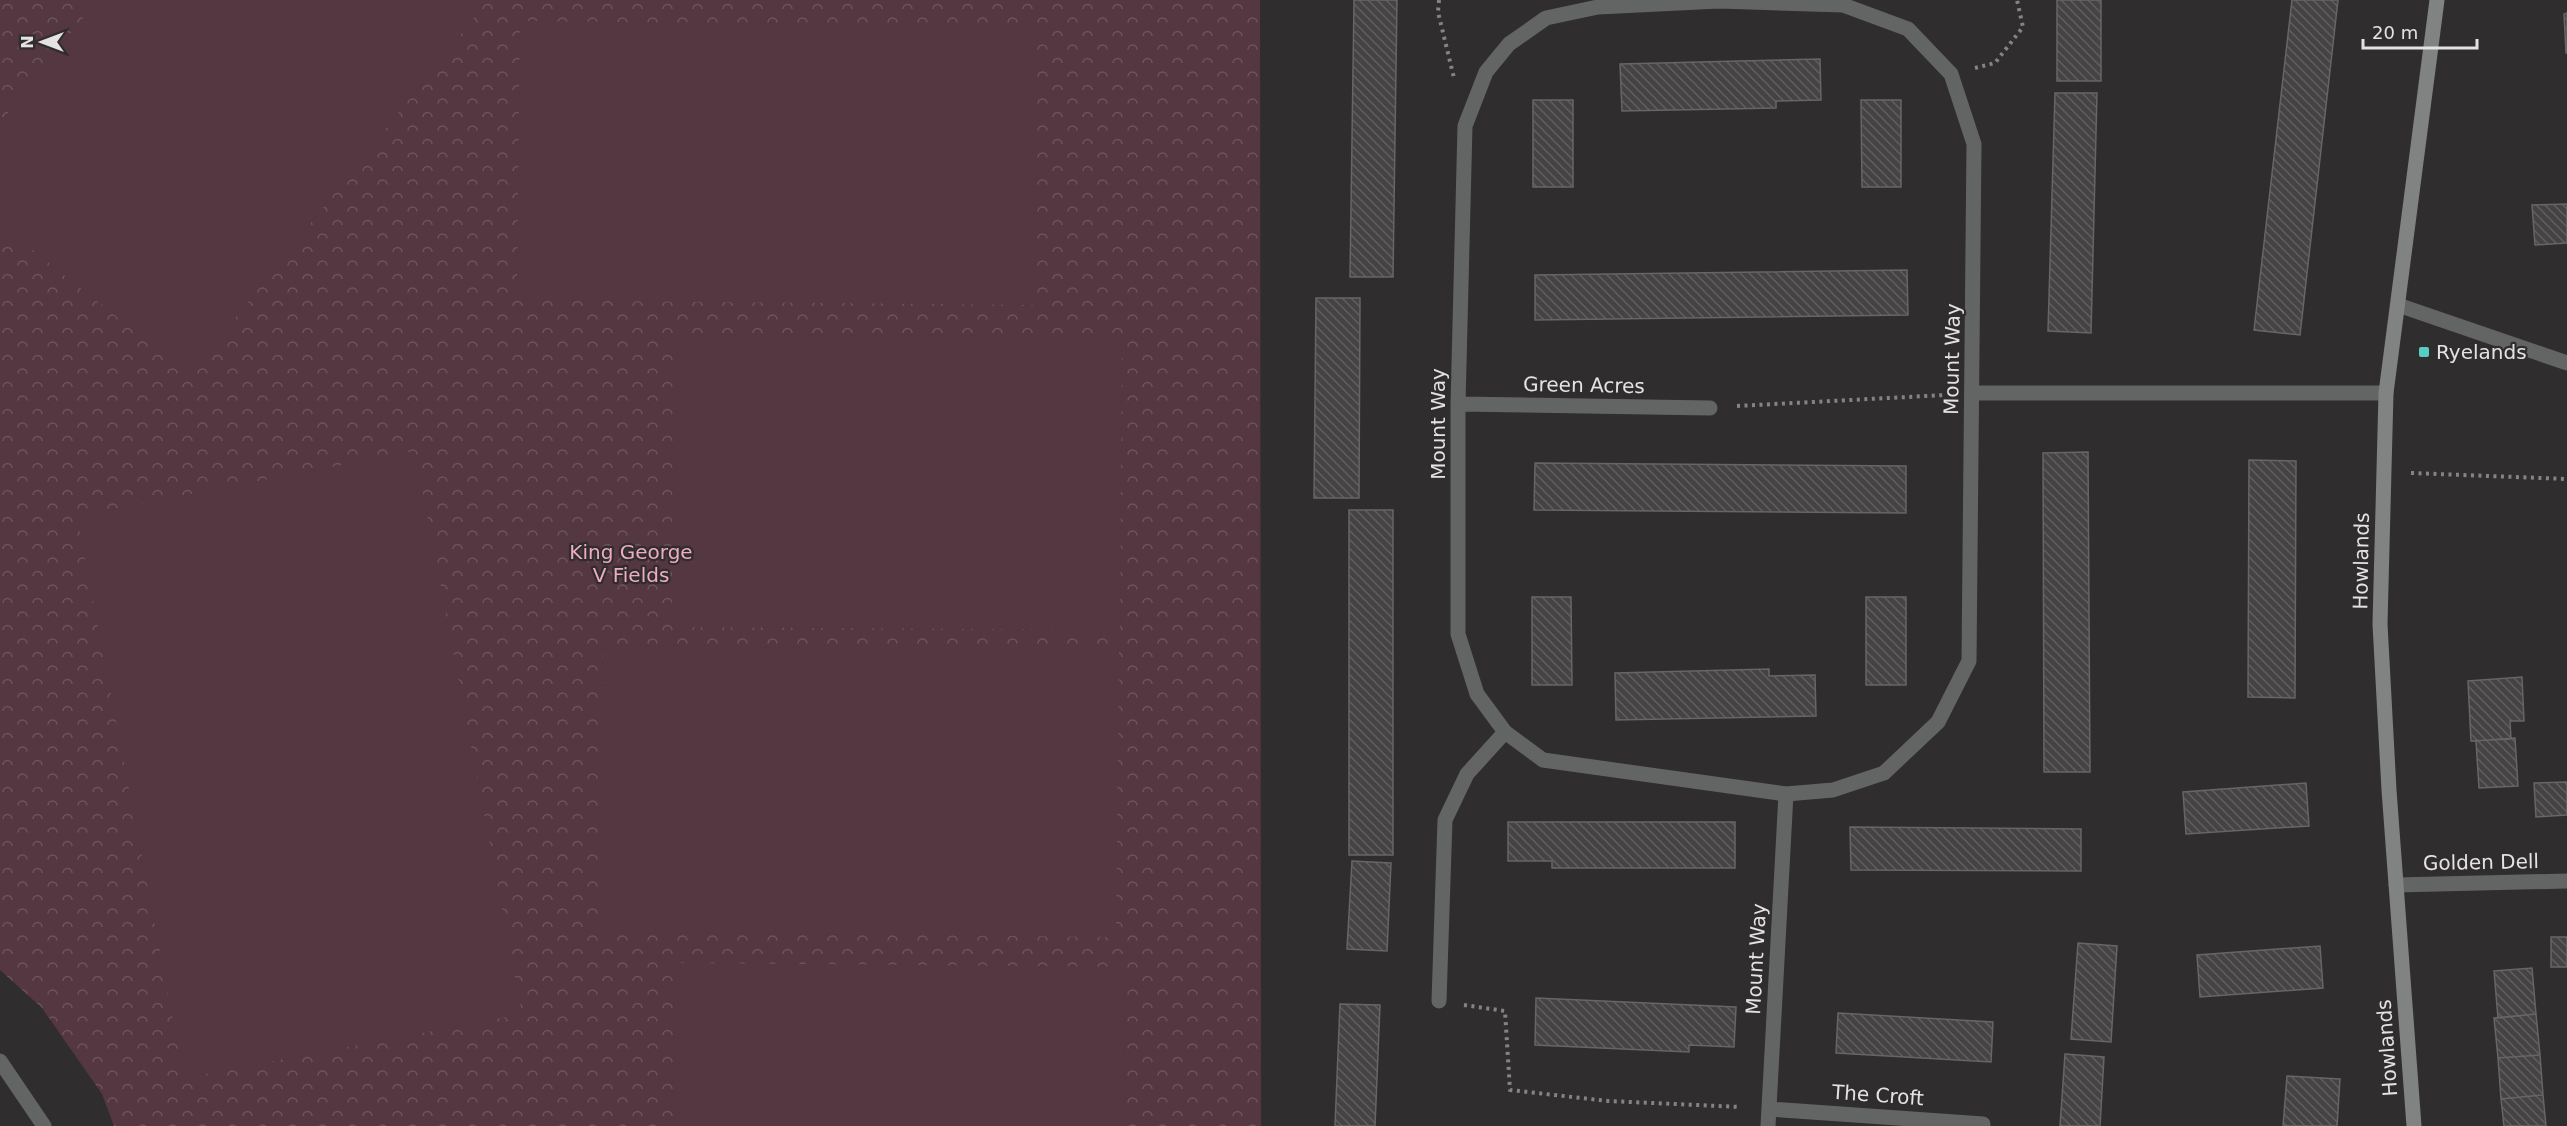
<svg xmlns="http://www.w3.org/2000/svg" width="2567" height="1126" font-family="'DejaVu Sans',sans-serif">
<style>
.park{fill:url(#park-crowns)}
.pitch{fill:#543740}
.building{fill:url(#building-back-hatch);stroke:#686566;stroke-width:1.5}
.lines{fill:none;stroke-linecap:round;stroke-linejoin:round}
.path{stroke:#868384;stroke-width:4;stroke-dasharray:3 4.5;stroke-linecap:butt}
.lane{stroke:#636565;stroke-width:15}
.street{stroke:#636565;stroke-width:15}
.secondary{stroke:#818383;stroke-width:15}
.poi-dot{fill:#56cec3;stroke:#302d2e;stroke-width:2}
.labels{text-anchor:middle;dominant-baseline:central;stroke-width:4.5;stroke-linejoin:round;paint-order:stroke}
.poi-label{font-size:20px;fill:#e4e2e2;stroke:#302d2e;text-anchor:start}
.street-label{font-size:20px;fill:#e4e2e2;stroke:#302d2e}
.park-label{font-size:20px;fill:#efabc0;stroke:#302d2e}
</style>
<defs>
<pattern id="park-crowns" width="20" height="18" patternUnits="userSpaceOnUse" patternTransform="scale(1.5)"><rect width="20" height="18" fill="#543740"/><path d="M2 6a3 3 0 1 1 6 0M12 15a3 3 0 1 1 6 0" fill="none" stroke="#6c545b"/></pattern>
<pattern id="building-back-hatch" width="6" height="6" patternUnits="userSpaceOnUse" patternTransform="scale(1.5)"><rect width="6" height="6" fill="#464344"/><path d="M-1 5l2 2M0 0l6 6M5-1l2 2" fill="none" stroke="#615e5f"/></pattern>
</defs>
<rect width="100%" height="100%" fill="#302d2e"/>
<path class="park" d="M0 0H1260L1261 1126H114L102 1094 42 1008 0 970Z"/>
<path class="pitch" d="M97 0H488L190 375 0 224V123Z
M520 21 1037 27 1034 305 517 300Z
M673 334 1122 337 1120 630 672 627Z
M415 451 522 1014 184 1078 77 516Z
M603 646 1119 651 1116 937 601 932Z
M674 963 1125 967 1123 1126H673Z"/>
<path class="building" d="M1354 0H1397L1393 277H1350Z
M2057 0H2101V81H2057Z
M2292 0H2338L2300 335 2254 330Z
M2567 13V53H2566L2564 14Z
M1820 59 1821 100 1776 101V108L1622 111 1620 64Z
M2055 93H2097L2091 333 2048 331Z
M1533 100H1573V187H1533Z
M1861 100H1901V187H1862Z
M2567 204V243L2535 245 2532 205Z
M1907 270 1908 315 1535 320V275Z
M1316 298H1360L1359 498H1314Z
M2088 452 2090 772H2044L2043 453Z
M2249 460 2296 461 2295 698 2248 697Z
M1535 463 1906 466V513L1534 510Z
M1349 510H1393V855H1349Z
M1532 597H1571L1572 685H1532Z
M1866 597H1906V685H1866Z
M1769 669V676L1815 675 1816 716 1616 720 1615 673Z
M2522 677 2524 721H2510L2511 739 2471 741 2468 681Z
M2515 738 2518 786 2479 788 2476 741Z
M2567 782V815L2536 817 2534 783Z
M2306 783 2309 826 2186 834 2183 792Z
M1508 822H1735V868H1552V861H1508Z
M1850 827 2081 829V871L1851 870Z
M1352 861 1391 863 1387 951 1347 949Z
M2551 937H2567V967H2551Z
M2078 943 2117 946 2111 1042 2071 1039Z
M2320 946 2323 988 2200 997 2197 955Z
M2532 968 2536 1014 2498 1018 2494 971Z
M1536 998 1736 1007 1734 1047 1689 1045V1052L1535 1045Z
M1340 1004 1380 1005 1375 1126H1335Z
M1838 1013 1993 1022 1991 1062 1836 1053Z
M2536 1014 2540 1055 2498 1058 2494 1018Z
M2065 1054 2104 1057 2100 1126H2060Z
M2540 1055 2543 1095 2501 1099 2498 1058Z
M2287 1076 2340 1079 2337 1126H2283Z
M2543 1095 2546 1126H2504L2501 1099Z"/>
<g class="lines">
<path class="path" d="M1439 0 1438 12 1454 78
M1975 68 1995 63 2023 27 2017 0
M1737 406 1945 395
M2411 473 2567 479
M1464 1005 1505 1011 1510 1090 1608 1101 1741 1107"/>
<path class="lane" d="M2398 305 2567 363"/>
<path class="street" d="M1719 1 1843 5 1908 29 1951 74 1974 144 1969 661 1938 722 1884 773 1833 790 1786 794 1543 760 1505 732 1477 694 1458 634V404L1465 126 1486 72 1509 44 1546 18 1598 7Z
M1972 393H2386
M1458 404 1710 408
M2396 885 2567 881
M1439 1001 1445 820 1467 774 1505 732
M0 1061 44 1126
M1769 1109 1983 1124
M1768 1126 1786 794"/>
<path class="secondary" d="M2414 1126 2389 790 2380 624 2386 393 2437 0"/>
</g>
<rect class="poi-dot" x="2418" y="346" width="12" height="12" rx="3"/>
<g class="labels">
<g class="poi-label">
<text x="2436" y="352">Ryelands</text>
</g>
<g class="street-label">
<text transform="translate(1952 359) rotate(-89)">Mount Way</text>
<text transform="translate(1584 385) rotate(1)">Green Acres</text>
<text transform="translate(1438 424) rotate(-90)">Mount Way</text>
<text transform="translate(2361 561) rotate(-89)">Howlands</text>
<text transform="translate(2481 862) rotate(-1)">Golden Dell</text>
<text transform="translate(1756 959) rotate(-87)">Mount Way</text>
<text transform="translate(2387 1048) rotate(-94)">Howlands</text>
<text transform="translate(1878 1095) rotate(4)">The Croft</text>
</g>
<g class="park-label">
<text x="631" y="552">King George<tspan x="631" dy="23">V Fields</tspan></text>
</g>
</g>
<g transform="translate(42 42) rotate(270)" stroke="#302d2e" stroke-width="4.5" paint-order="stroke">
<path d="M0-4.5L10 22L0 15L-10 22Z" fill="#e4e2e2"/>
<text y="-9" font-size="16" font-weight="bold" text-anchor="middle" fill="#e4e2e2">N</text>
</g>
<path d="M2363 39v9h114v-9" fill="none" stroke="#e4e2e2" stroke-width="3"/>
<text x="2372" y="39" font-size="18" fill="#e4e2e2" stroke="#302d2e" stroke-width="4.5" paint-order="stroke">20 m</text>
</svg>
